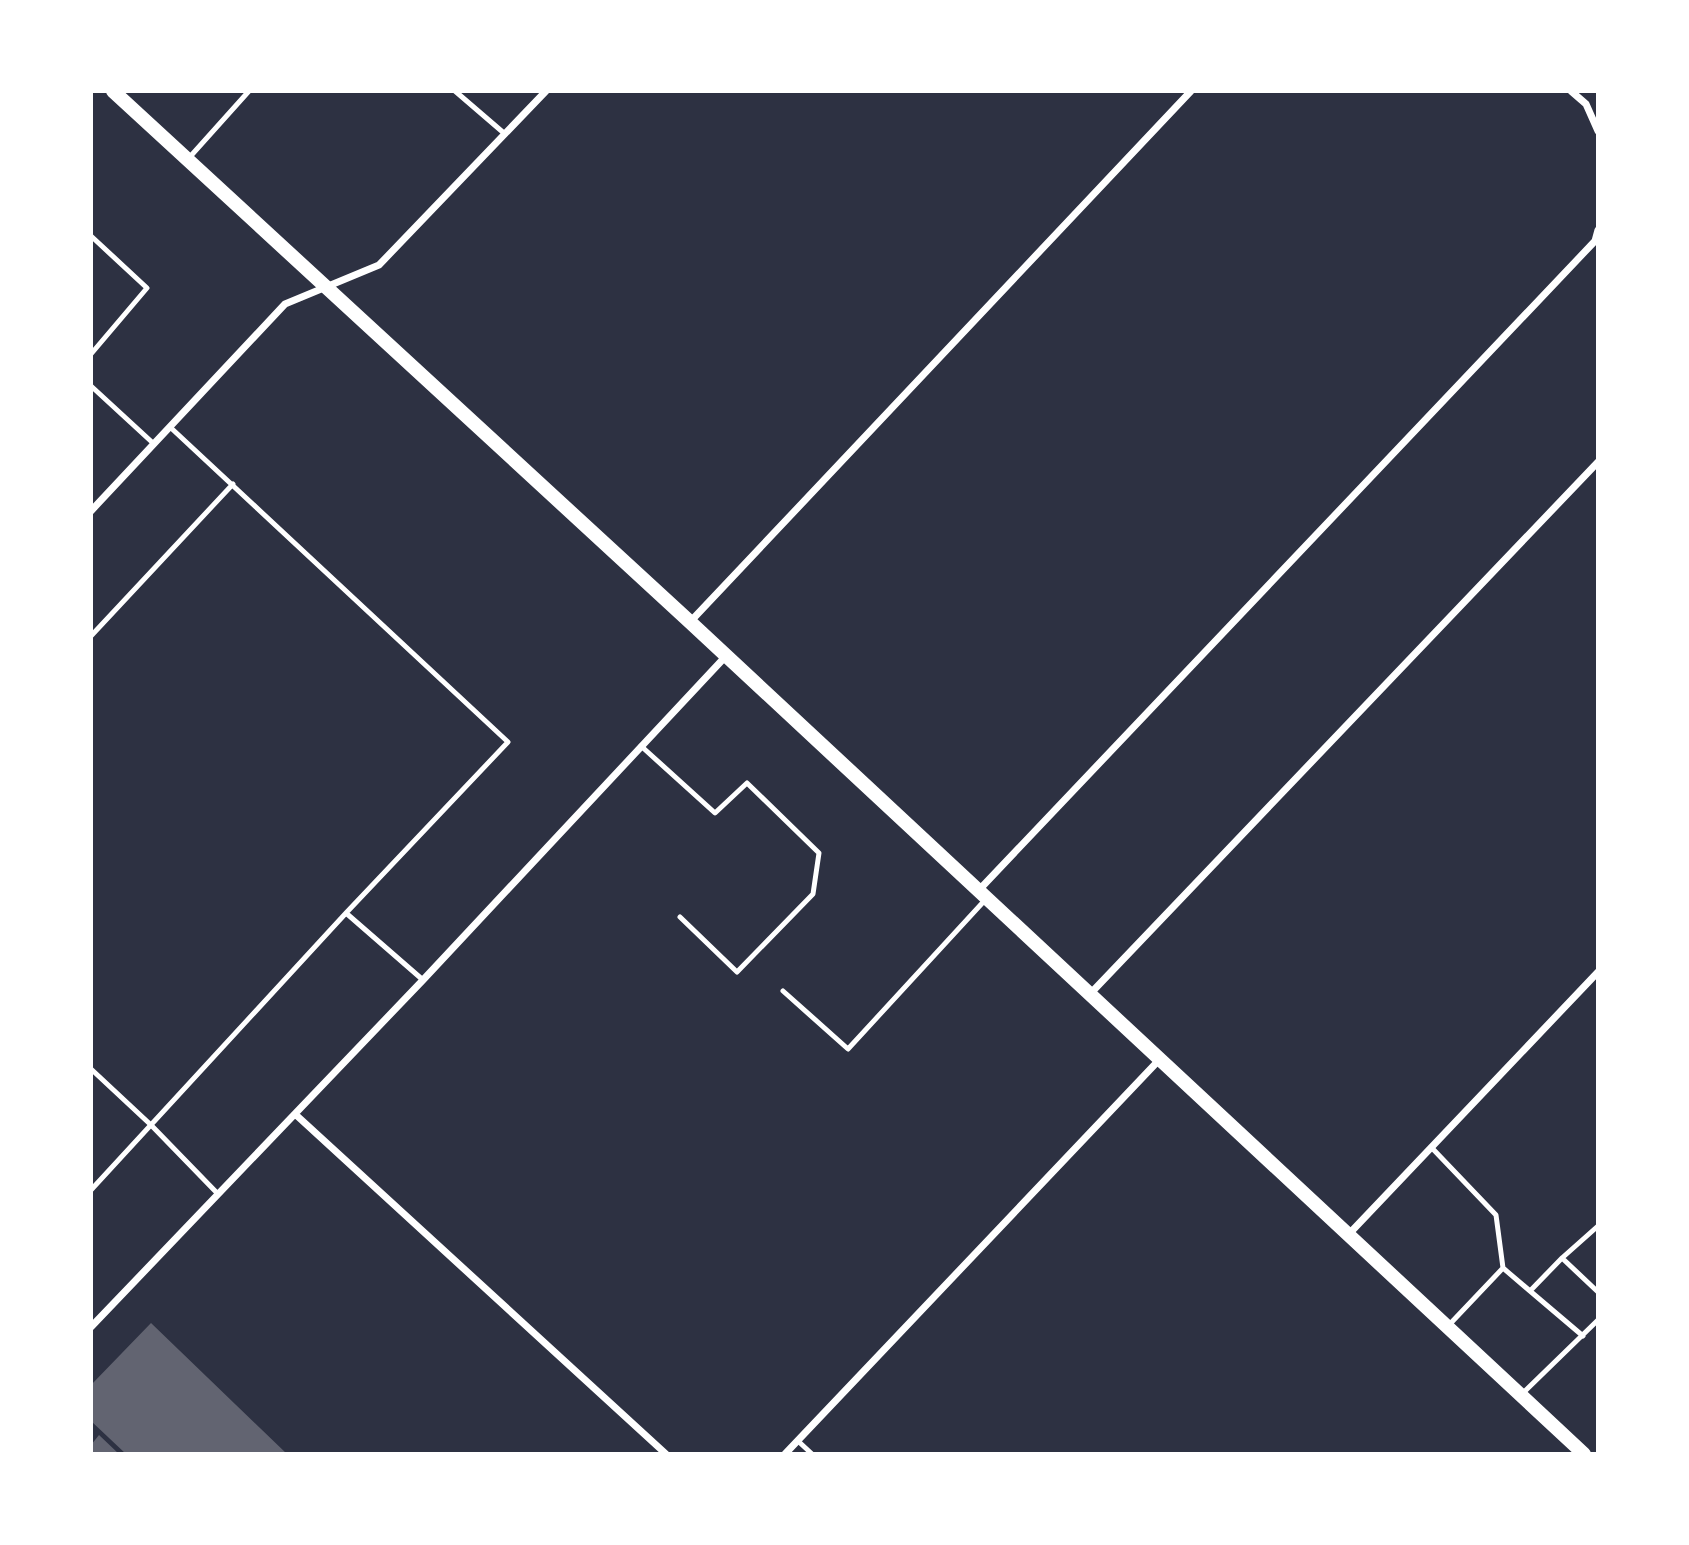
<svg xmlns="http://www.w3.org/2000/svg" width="1689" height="1545" font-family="'Exo 2',sans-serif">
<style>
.building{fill:#626471}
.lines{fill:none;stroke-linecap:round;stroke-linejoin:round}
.service{stroke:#fff;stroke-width:5}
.minor{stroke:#fff;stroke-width:7}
.secondary{stroke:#fff;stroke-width:14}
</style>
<rect width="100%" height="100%" fill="#2d3142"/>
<path class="building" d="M151 1323 287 1454H126L91 1421V1385Z
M99 1435 119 1454H91V1445Z"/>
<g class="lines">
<path class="service" d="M455 91 505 134
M188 159 249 91
M91 236 147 288 91 354
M91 386 154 444
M91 636 233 484
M641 746 715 813 747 783 819 853 813 894 737 972 680 917
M346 913 423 980
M783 991 848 1049 986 899
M91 1069 151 1125 218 1194
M1431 1147 1496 1215 1503 1268
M91 1190 346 913 508 742 170 427
M1598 1226 1562 1258 1598 1292
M1562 1258 1530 1291 1583 1336
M1448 1326 1503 1268 1530 1291
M1523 1393 1598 1320
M798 1441 812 1454"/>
<path class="minor" d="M1571 91 1586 104 1598 131
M91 511 285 304 379 265 546 91
M690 622 1191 91
M979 890 1595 241 1598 230
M1090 994 1598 462
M295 1114 666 1454
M1348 1235 1598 972
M91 1327 423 980 726 656
M785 1454 1160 1059"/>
<path class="secondary" d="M113 91 690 622 1584 1454"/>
</g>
<rect width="1689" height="1545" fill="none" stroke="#ffffff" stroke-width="186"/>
</svg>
